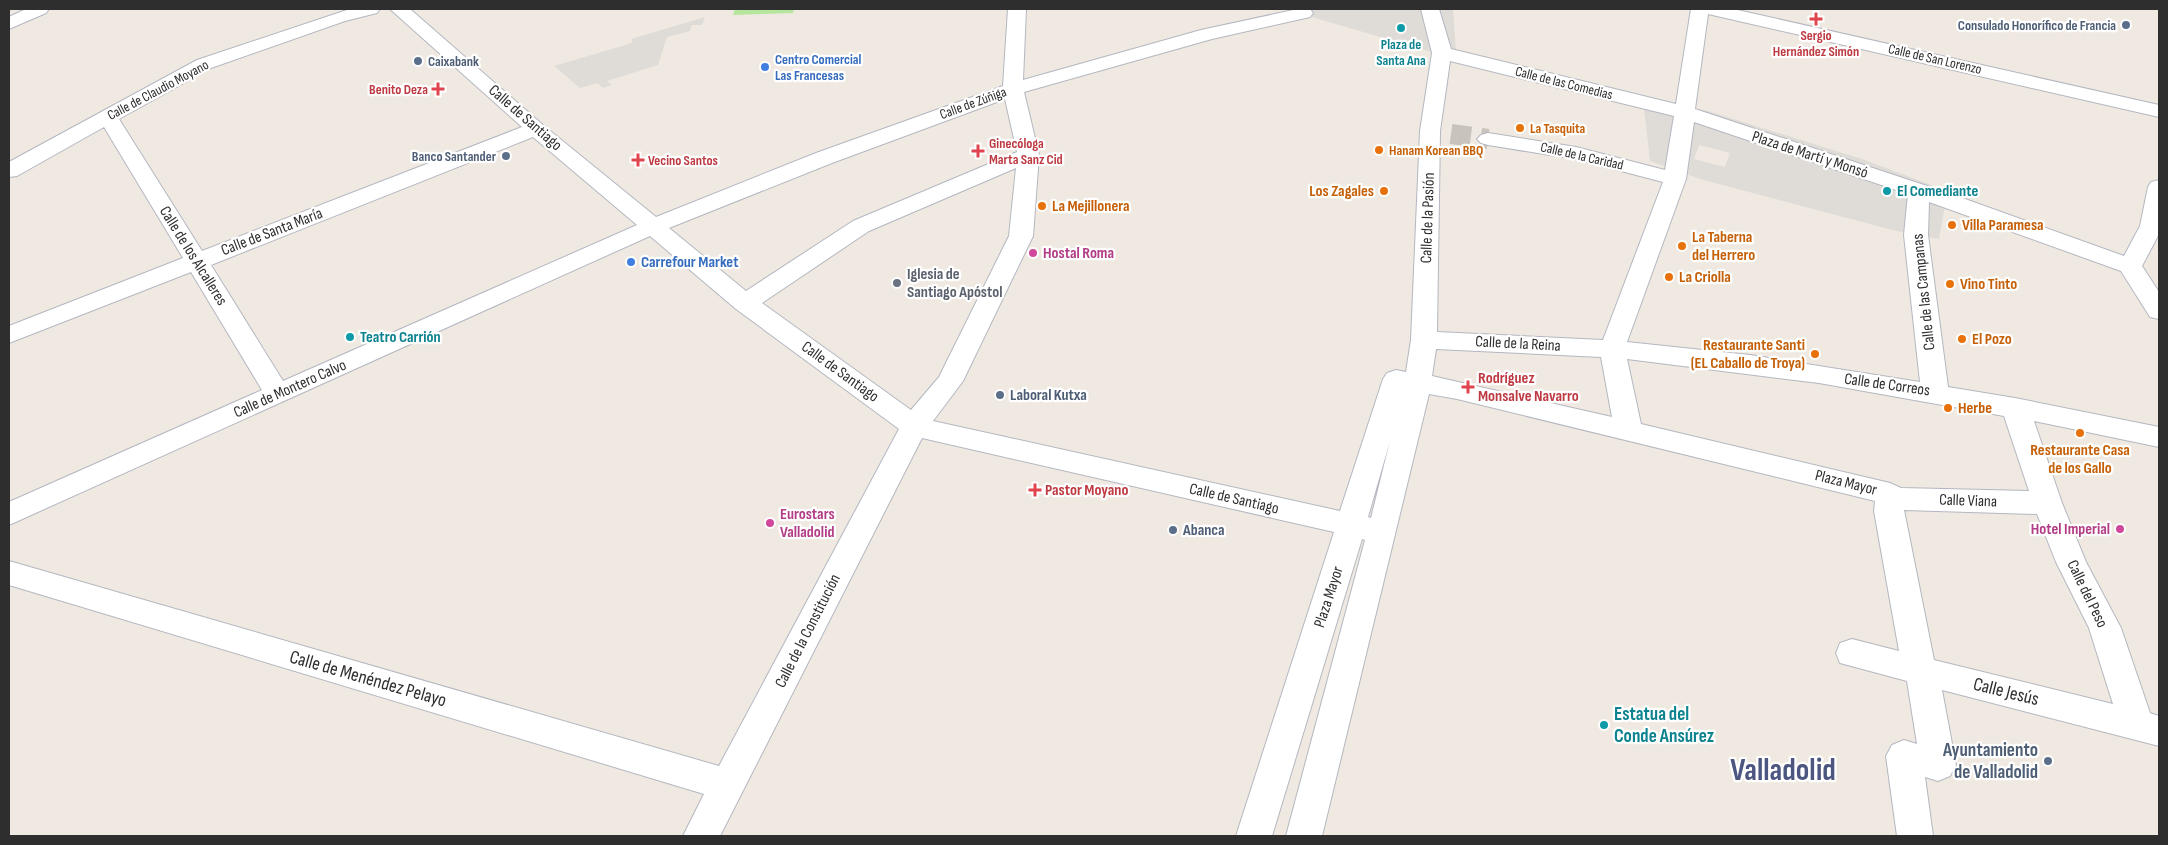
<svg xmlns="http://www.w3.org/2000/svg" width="2168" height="845" font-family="'Sofia Sans Condensed',sans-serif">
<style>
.green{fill:#b6e59e}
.plaza{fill:#dfdcd8;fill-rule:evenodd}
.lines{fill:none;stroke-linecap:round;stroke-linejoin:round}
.minor-tunnel{stroke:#c8c4bd;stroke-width:20;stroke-dasharray:20 10;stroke-linecap:butt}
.minor-casing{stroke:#b4b7c1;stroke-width:2}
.minor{fill:#fff;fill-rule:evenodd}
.health-dot{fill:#e0444e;stroke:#fff;stroke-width:2}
.service-dot{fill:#5c6f8a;stroke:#fff;stroke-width:2}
.culture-dot{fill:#0f9aa8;stroke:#fff;stroke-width:2}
.shop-dot{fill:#3f7fe0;stroke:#fff;stroke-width:2}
.food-dot{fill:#e8710a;stroke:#fff;stroke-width:2}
.hotel-dot{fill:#d1479c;stroke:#fff;stroke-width:2}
.worship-dot{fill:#6b7280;stroke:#fff;stroke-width:2}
.labels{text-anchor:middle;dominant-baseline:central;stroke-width:4.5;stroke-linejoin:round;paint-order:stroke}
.far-service-label{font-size:14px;font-weight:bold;fill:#4e5e75;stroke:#fff;text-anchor:end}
.far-health-label{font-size:14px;font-weight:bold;fill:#be3a42;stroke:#fff;text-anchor:start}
.far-culture-label{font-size:14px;font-weight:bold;fill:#0d838f;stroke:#fff}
.far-shop-label{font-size:14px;font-weight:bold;fill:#366cbe;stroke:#fff;text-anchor:start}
.far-street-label{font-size:14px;fill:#2e2e2e;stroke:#fff}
.far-food-label{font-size:14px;font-weight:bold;fill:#c56008;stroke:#fff;text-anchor:start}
.street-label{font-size:16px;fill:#2e2e2e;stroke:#fff}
.food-label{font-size:16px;font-weight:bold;fill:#c56008;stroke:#fff;text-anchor:start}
.culture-label{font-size:16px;font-weight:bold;fill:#0d838f;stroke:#fff;text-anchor:start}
.hotel-label{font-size:16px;font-weight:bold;fill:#b23c85;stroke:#fff;text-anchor:start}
.shop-label{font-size:16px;font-weight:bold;fill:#366cbe;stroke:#fff;text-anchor:start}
.worship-label{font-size:16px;font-weight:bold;fill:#5b616d;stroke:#fff;text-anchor:start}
.health-label{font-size:16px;font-weight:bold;fill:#be3a42;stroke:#fff;text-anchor:start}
.service-label{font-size:16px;font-weight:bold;fill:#4e5e75;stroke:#fff;text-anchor:start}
.near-street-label{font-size:19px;fill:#2e2e2e;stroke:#fff}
.near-culture-label{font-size:19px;font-weight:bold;fill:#0d838f;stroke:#fff;text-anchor:start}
.near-service-label{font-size:19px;font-weight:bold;fill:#4e5e75;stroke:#fff;text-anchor:end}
.near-town-label{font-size:31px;font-weight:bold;fill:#4d5680;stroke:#fff}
</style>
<rect width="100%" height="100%" fill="#efe9e1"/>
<path class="green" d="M735 9H794L793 13 733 15Z"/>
<path class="plaza" d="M1302 9H1453L1456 52H1432L1308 16Z
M705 17 702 25H692L690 31 667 37 658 65 607 81 612 85 603 88 597 83 580 88 554 66 622 46 633 42 631 39Z
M1662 102 1708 111 1862 159 1950 192 1946 200 1939 239 1896 231 1700 179 1650 161 1644 109ZM1699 145 1730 153 1725 167 1694 159Z"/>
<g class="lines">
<path class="minor-tunnel" d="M1451 134 1488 139"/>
<defs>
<path id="minor" d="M26 9H49L46 13 9 29V17Z
M350 9H380L377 13 345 21 211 68 119 119 202 251 522 127 390 9H410L543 125 656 217 816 153 1003 86 1008 9H1026L1023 80 1201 30 1298 9H1310L1313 13 1310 17 1212 39 1024 92 1039 155 1033 236 963 381 933 421 1340 511 1383 379 1387 373 1396 370 1406 372 1411 340 1420 131 1432 53 1421 9H1439L1451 49 1676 104 1691 9H1733L2159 105V117L1708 14 1695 109 1954 195 2124 256 2140 226 2148 187 2151 182 2159 180V234L2142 266 2159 292V319L2150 317 2121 271 1929 202 1928 235 1948 387 2015 398 2159 427V447L2034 421 2062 503 2086 562 2121 628 2150 713 2159 716V746L1942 690 1956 765 1950 776 1938 781 1925 777 1933 836H1897L1886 756 1892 745 1904 740 1917 744 1907 681 1840 663 1836 653 1840 643 1852 639 1899 651 1874 511 1875 501 1457 399 1429 394 1322 836H1286L1365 540 1362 539 1272 836H1236L1334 532 922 438 720 836H683L704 794 9 585V561L719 766 899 429 736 309 650 236 9 525V502L262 390 191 272 9 343V326L183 258 104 127 17 176 9 177V162L197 60ZM1450 61 1674 116 1665 170 1576 147 1488 133 1481 135 1477 139 1481 143 1488 145 1575 159 1663 182 1603 340 1437 332 1440 131ZM1005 99 1017 152 853 221 746 291 669 228 832 163ZM1694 122 1908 194 1904 235 1920 382 1750 355 1627 342 1686 179ZM533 137 637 225 283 381 211 265ZM1016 168 1009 236 939 377 911 410 762 303 869 231ZM1436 349 1601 357 1612 417 1432 376ZM1627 359 1819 383 2004 416 2029 491 1901 488 1890 483 1641 424ZM1390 441 1371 518 1368 517ZM1904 510 2037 514 2056 562 2089 628 2113 704 1934 660Z"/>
</defs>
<use href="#minor" class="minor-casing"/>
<use href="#minor" class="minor"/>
</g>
<g class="health-dot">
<path d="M1813.5 11.5h5v5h5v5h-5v5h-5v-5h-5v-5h5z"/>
<path d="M435.5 81.5h5v5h5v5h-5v5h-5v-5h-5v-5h5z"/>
<path d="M975.5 143.5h5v5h5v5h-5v5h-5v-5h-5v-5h5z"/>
<path d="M635.5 152.5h5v5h5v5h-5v5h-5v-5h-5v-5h5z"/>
<path d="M1465.5 379.5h5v5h5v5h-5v5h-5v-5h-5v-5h5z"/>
<path d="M1032.5 482.5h5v5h5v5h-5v5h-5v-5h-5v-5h5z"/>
</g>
<g class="service-dot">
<circle cx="2126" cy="25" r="5"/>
<circle cx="418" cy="61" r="5"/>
<circle cx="506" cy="156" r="5"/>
<circle cx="1000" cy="395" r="5"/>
<circle cx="1173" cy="530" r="5"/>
<circle cx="2048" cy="761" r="5"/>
</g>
<g class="culture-dot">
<circle cx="1401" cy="28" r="5"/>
<circle cx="1887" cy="191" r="5"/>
<circle cx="350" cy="337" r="5"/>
<circle cx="1604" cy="725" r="5"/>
</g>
<g class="shop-dot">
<circle cx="765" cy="67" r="5"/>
<circle cx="631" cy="262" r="5"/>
</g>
<g class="food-dot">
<circle cx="1520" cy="128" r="5"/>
<circle cx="1379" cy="150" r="5"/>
<circle cx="1384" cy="191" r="5"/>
<circle cx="1042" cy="206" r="5"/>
<circle cx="1952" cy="225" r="5"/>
<circle cx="1682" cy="246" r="5"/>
<circle cx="1669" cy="277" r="5"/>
<circle cx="1950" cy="284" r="5"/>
<circle cx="1962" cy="339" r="5"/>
<circle cx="1815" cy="354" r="5"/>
<circle cx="1948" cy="408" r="5"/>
<circle cx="2080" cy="433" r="5"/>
</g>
<g class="hotel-dot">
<circle cx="1033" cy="253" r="5"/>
<circle cx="770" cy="523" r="5"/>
<circle cx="2120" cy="529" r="5"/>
</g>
<circle class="worship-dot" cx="897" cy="283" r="5"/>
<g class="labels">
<g class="far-service-label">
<text x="2116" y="25">Consulado Honorífico de Francia</text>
<text x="428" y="61" text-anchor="start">Caixabank</text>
<text x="496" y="156">Banco Santander</text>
</g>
<g class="far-health-label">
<text x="1816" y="35" text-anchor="middle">Sergio<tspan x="1816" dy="16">Hernández Simón</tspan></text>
<text x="428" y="89" text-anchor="end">Benito Deza</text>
<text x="989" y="143">Ginecóloga<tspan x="989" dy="16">Marta Sanz Cid</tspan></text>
<text x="648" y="160">Vecino Santos</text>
</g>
<g class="far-culture-label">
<text x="1401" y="44">Plaza de<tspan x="1401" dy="16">Santa Ana</tspan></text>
</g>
<g class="far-shop-label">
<text x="775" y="59">Centro Comercial<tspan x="775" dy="16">Las Francesas</tspan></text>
</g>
<g class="far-street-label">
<text transform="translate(1935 59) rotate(13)">Calle de San Lorenzo</text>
<text transform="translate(1564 83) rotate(14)">Calle de las Comedias</text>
<text transform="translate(158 90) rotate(-28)">Calle de Claudio Moyano</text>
<text transform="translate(973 103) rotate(-20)">Calle de Zúñiga</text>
<text transform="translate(1582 156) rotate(13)">Calle de la Caridad</text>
</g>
<g class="far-food-label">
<text x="1530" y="128">La Tasquita</text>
<text x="1389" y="150">Hanam Korean BBQ</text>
</g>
<g class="street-label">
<text transform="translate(525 118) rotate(41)">Calle de Santiago</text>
<text transform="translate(1810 155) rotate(18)">Plaza de Martí y Monsó</text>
<text transform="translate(1428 218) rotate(-88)">Calle de la Pasión</text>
<text transform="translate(272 232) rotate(-21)">Calle de Santa María</text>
<text transform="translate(193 256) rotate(58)">Calle de los Alcalleres</text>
<text transform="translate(1924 292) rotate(-96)">Calle de las Campanas</text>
<text transform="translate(1518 344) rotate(3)">Calle de la Reina</text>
<text transform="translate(840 372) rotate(36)">Calle de Santiago</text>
<text transform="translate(1887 385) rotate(8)">Calle de Correos</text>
<text transform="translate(290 389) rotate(-24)">Calle de Montero Calvo</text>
<text transform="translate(1846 483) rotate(14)">Plaza Mayor</text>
<text transform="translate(1234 499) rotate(13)">Calle de Santiago</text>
<text transform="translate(1968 501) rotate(2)">Calle Viana</text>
<text transform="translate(2087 594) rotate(64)">Calle del Peso</text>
<text transform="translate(1329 597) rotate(-72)">Plaza Mayor</text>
<text transform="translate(808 631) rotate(-63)">Calle de la Constitución</text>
</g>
<g class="food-label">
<text x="1374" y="191" text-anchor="end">Los Zagales</text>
<text x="1052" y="206">La Mejillonera</text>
<text x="1962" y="225">Villa Paramesa</text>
<text x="1692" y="237">La Taberna<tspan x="1692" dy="18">del Herrero</tspan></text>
<text x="1679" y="277">La Criolla</text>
<text x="1960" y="284">Vino Tinto</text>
<text x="1972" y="339">El Pozo</text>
<text x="1805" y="345" text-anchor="end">Restaurante Santi<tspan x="1805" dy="18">(EL Caballo de Troya)</tspan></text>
<text x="1958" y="408">Herbe</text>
<text x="2080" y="450" text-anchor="middle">Restaurante Casa<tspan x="2080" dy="18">de los Gallo</tspan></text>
</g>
<g class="culture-label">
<text x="1897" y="191">El Comediante</text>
<text x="360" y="337">Teatro Carrión</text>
</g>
<g class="hotel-label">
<text x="1043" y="253">Hostal Roma</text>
<text x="780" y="514">Eurostars<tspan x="780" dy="18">Valladolid</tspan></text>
<text x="2110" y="529" text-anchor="end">Hotel Imperial</text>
</g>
<g class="shop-label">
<text x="641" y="262">Carrefour Market</text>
</g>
<g class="worship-label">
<text x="907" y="274">Iglesia de<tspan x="907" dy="18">Santiago Apóstol</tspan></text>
</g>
<g class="health-label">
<text x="1478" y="378">Rodríguez<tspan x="1478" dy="18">Monsalve Navarro</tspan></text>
<text x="1045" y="490">Pastor Moyano</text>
</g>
<g class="service-label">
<text x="1010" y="395">Laboral Kutxa</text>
<text x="1183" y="530">Abanca</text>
</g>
<g class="near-street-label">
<text transform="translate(368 679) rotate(16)">Calle de Menéndez Pelayo</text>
<text transform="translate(2006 692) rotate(14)">Calle Jesús</text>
</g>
<g class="near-culture-label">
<text x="1614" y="714">Estatua del<tspan x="1614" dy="22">Conde Ansúrez</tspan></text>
</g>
<g class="near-service-label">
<text x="2038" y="750">Ayuntamiento<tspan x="2038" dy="22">de Valladolid</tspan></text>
</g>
<g class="near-town-label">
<text x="1783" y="770">Valladolid</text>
</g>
</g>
<rect width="2168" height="845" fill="none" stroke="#2e2e2e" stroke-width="20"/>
</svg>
